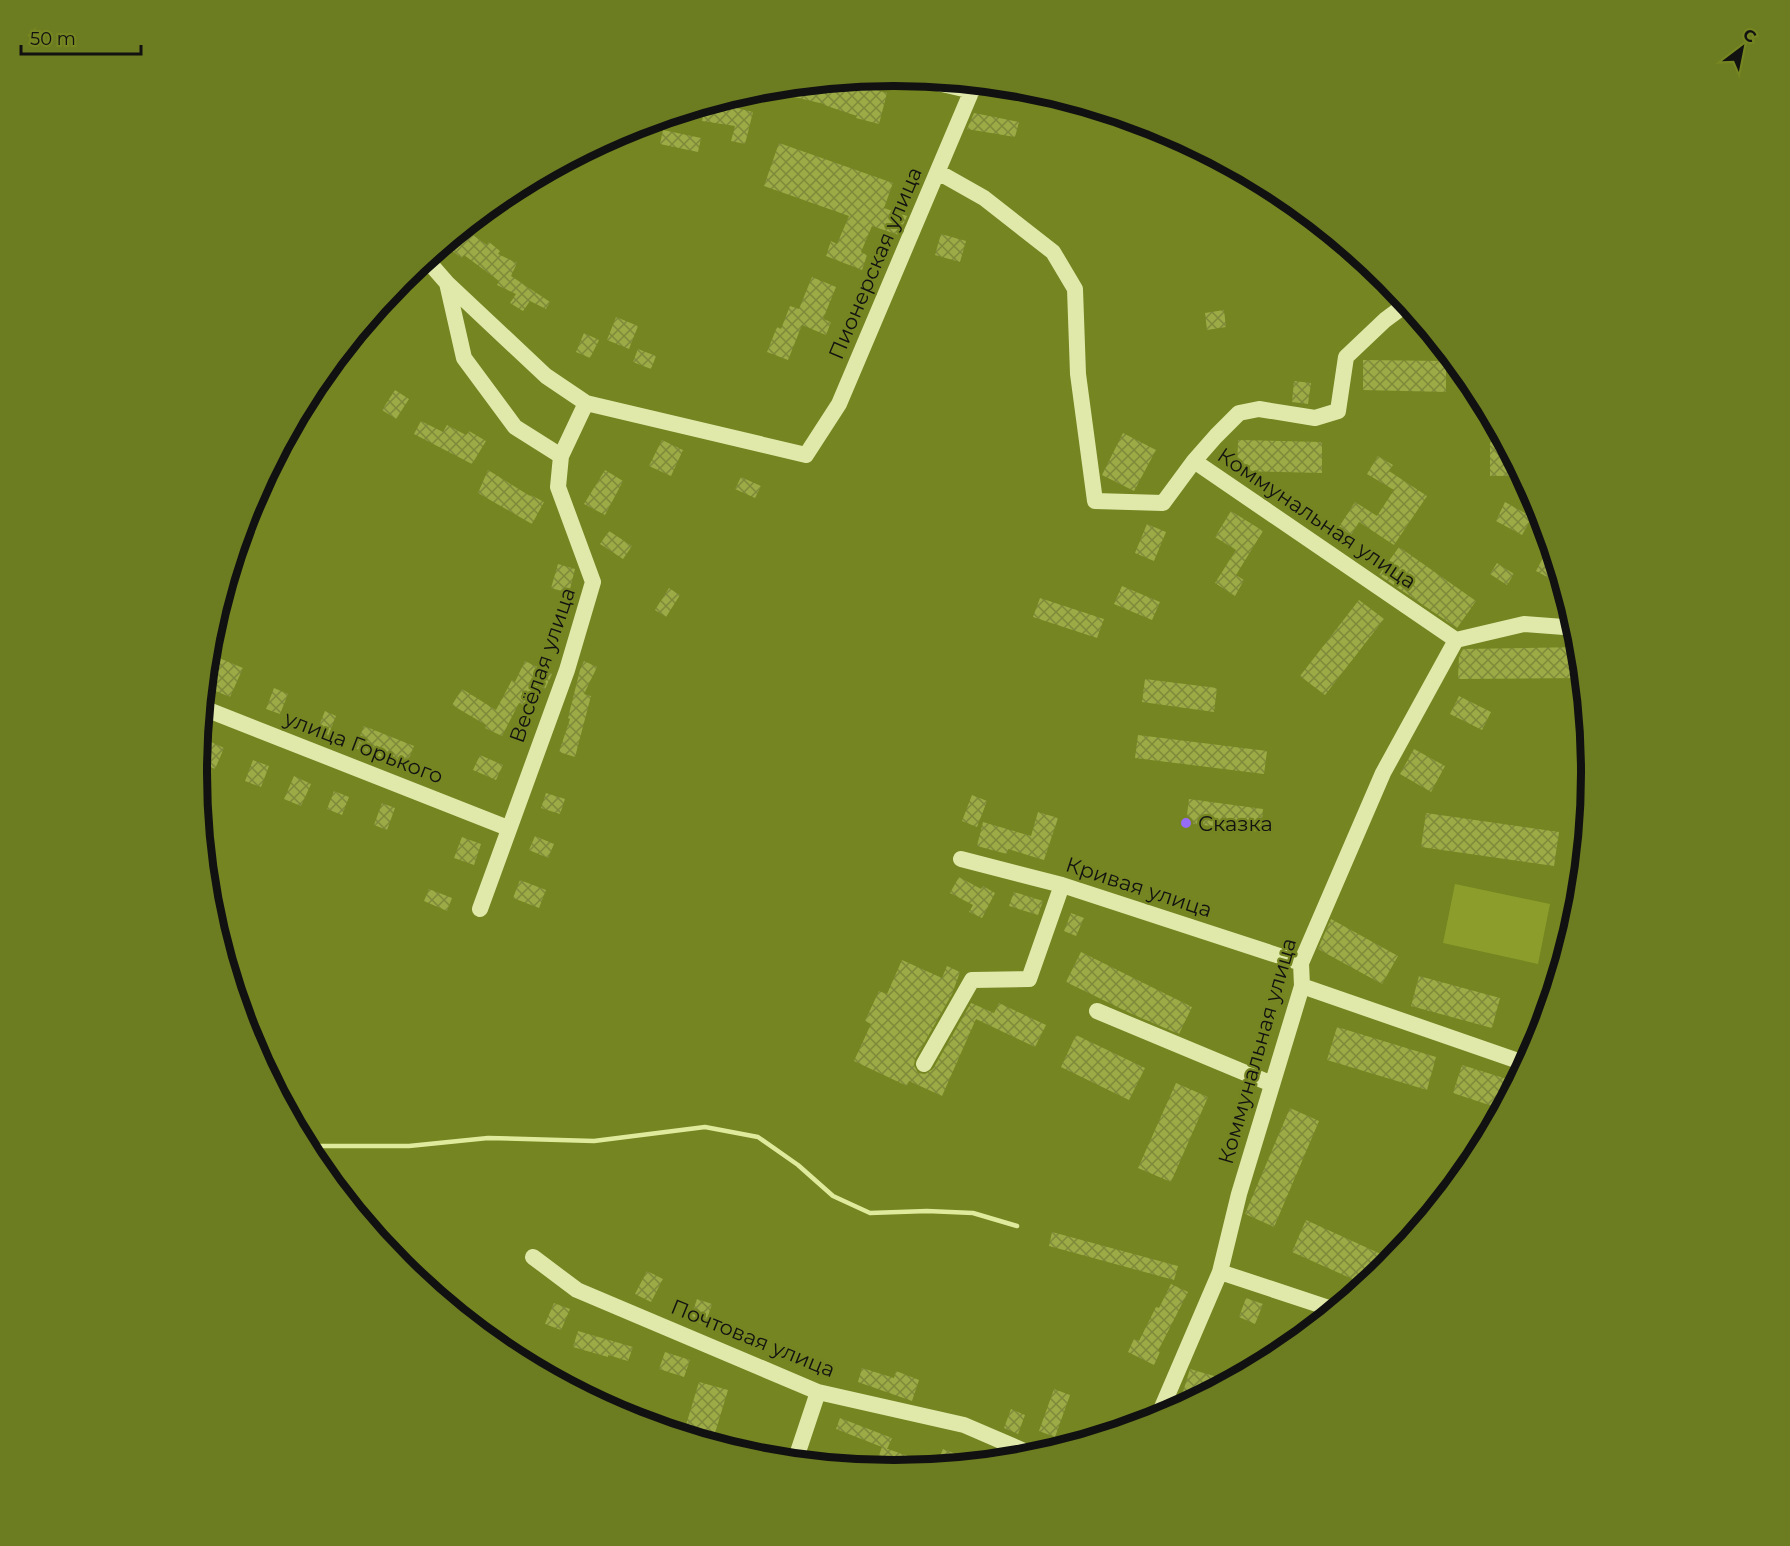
<svg xmlns="http://www.w3.org/2000/svg" width="1790" height="1546" font-family="Montserrat,sans-serif">
<style>
.green{fill:#8c9d2b}
.lines{fill:none;stroke-linecap:round;stroke-linejoin:round}
.stream{stroke:#e0ea9d;stroke-width:4.5}
.building{fill:url(#building-cross-hatch)}
.minor{stroke:#e0e9aa;stroke-width:16}
.poi-dot{fill:#966bf6;stroke:#748521;stroke-width:2}
.labels{text-anchor:middle;dominant-baseline:central;stroke-width:4.5;stroke-linejoin:round;paint-order:stroke}
.street-label{font-size:21px;fill:#111;stroke:#748521}
.poi-label{font-size:21px;fill:#111;stroke:#748521;text-anchor:start}
.rim{fill:none;stroke:#111;stroke-width:8}
</style>
<defs>
<pattern id="building-cross-hatch" width="8" height="8" patternUnits="userSpaceOnUse" patternTransform="scale(1.5)"><rect width="8" height="8" fill="#9cab46"/><path d="M0 0l8 8M0 8l8-8" fill="none" stroke="#7e8a39"/></pattern>
</defs>
<rect width="100%" height="100%" fill="#748521"/>
<path class="green" d="M1455 884 1550 904 1538 964 1443 943Z"/>
<g class="lines">
<path class="stream" d="M307 1146H409L488 1138 594 1141 705 1127 758 1137 798 1165 833 1196 870 1213 927 1211 973 1213 1017 1226"/>
</g>
<path class="building" d="M849 80 859 82 858 85 887 93 879 124 856 118 857 116 824 105V104L765 90 766 88Z
M726 98 724 105 753 112 745 144 731 141 735 126 702 121 705 107 707 104Z
M974 113 1019 122 1015 137 967 129Z
M663 130 701 138 698 152 660 144Z
M779 143 893 183 884 208 907 216 899 235 872 226 861 252 867 255 862 270 826 256 831 241 837 244 849 216 764 186Z
M466 230 487 245 489 242 500 251 498 254 517 263 511 276 550 302 546 309 530 301 523 311 510 303 516 294 497 285 499 281 464 255 462 258 452 251Z
M941 234 966 241 960 262 935 255Z
M812 277 836 287 823 319 831 322 826 335 802 325 788 360 767 352 777 327 781 329 790 306 799 309Z
M1224 310 1226 327 1207 330 1205 313Z
M616 317 638 326 629 349 607 340Z
M584 333 599 340 590 358 576 352Z
M638 349 656 356 651 369 633 362Z
M1363 360 1446 361V392L1363 390Z
M1294 381 1311 383 1308 404 1292 402Z
M395 390 409 399 396 419 382 410Z
M421 421 443 432 447 425 466 435 469 431 486 441 472 464 414 434Z
M1123 433 1156 450 1134 491 1102 475Z
M662 440 683 450 671 476 649 466Z
M1238 440 1322 442V473L1237 471Z
M1490 442H1506L1524 476H1490Z
M1378 456 1393 465 1389 471 1427 496 1394 545 1359 522 1351 535 1339 527 1355 502 1377 516 1394 490 1367 474Z
M488 470 530 496 531 495 544 502 532 524 478 493Z
M605 470 623 481 605 515 584 504Z
M741 477 761 486 755 498 735 489Z
M1505 502 1532 517 1522 535 1496 521Z
M1231 511 1263 531 1236 575 1244 580 1235 596 1215 583 1236 550 1215 537Z
M1147 524 1166 532 1154 561 1135 553Z
M609 531 632 546 623 559 600 544Z
M1551 543 1557 563 1549 578 1536 571Z
M1399 547 1476 601 1457 628 1379 575Z
M1497 563 1514 574 1507 585 1490 574Z
M558 564 575 569 569 593 551 588Z
M1122 586 1160 602 1152 620 1114 604Z
M669 588 680 595 666 617 655 610Z
M1040 598 1104 619 1097 638 1033 617Z
M1359 600 1384 619 1325 695 1300 676Z
M1581 647 1584 678 1458 679 1459 657 1463 649Z
M219 658 243 668 230 697 206 687Z
M525 661 552 674 545 689 538 685 527 707 519 703 502 736 485 728 486 725 452 705 462 689 496 710 512 680 515 682Z
M584 661 597 667 584 694 591 696 575 757 559 752 570 719 568 718 580 670Z
M1145 679 1217 688 1214 712 1142 702Z
M274 688 288 694 280 714 266 709Z
M1459 696 1491 712 1482 730 1450 714Z
M325 711 336 716 328 736 317 731Z
M364 726 414 746 406 766 355 748Z
M1138 735 1267 751 1264 774 1135 758Z
M209 741 224 748 215 769 200 762Z
M1414 749 1445 766 1431 792 1400 774Z
M480 755 503 765 496 780 473 770Z
M253 760 269 766 261 787 245 781Z
M294 776 311 784 301 806 284 799Z
M334 791 349 797 342 815 327 809Z
M546 793 565 799 560 814 541 808Z
M972 795 987 801 977 827 962 821Z
M1189 799 1263 809 1261 832 1186 823Z
M382 803 395 808 387 830 374 825Z
M1038 812 1058 818 1044 860 1008 849 1007 854 977 846 983 822 1031 836Z
M1426 813 1559 832 1554 866 1421 847Z
M535 836 554 844 548 858 529 850Z
M462 837 481 844 474 865 454 858Z
M959 877 981 889 983 886 995 893 982 918 969 912 973 905 950 893Z
M520 880 546 890 539 908 513 898Z
M429 889 452 898 447 911 424 901Z
M1014 892 1043 901 1038 915 1009 906Z
M1071 913 1084 918 1076 936 1064 931Z
M1331 919 1398 956 1382 984 1318 949Z
M1081 952 1192 1007 1179 1034 1132 1014 1066 982Z
M902 960 942 978 947 966 960 972 952 994 915 1059 914 1065 918 1073 925 1074 933 1069 971 1003 994 1013 999 1003 1046 1025 1035 1047 976 1019 942 1096 909 1081 907 1086 854 1061 871 1024 865 1021 879 991 887 994Z
M1419 976 1500 998 1492 1028 1411 1006Z
M1337 1027 1436 1057 1427 1090 1327 1060Z
M1076 1035 1145 1068 1129 1100 1061 1067Z
M1462 1065 1507 1079 1498 1108 1453 1093Z
M1176 1083 1208 1097 1171 1182 1138 1168Z
M1290 1108 1319 1121 1274 1227 1245 1214Z
M1306 1220 1394 1260 1366 1285 1292 1252Z
M1052 1232 1178 1266 1174 1280 1049 1246Z
M647 1271 663 1279 651 1302 635 1294Z
M1171 1284 1188 1292 1158 1351 1160 1352 1154 1365 1128 1352 1134 1339 1139 1341 1156 1307 1159 1308Z
M1246 1298 1263 1304 1255 1324 1239 1317Z
M697 1299 712 1304 705 1325 690 1320Z
M554 1303 570 1309 561 1330 545 1324Z
M578 1331 633 1347 628 1361 608 1355V1357L573 1347Z
M665 1352 690 1360 684 1377 659 1369Z
M862 1368 894 1378 896 1371 919 1380 912 1401 858 1382Z
M1190 1369 1231 1381 1196 1400 1182 1395Z
M699 1382 728 1390 715 1433 686 1425Z
M1054 1389 1070 1395 1055 1437 1039 1431Z
M1011 1409 1025 1415 1018 1434 1004 1428Z
M840 1418 892 1438 887 1449 836 1429Z
M882 1447 914 1458 910 1470 895 1471 874 1469Z
M943 1449 980 1463 951 1466 938 1461Z"/>
<g class="lines">
<path class="minor" d="M912 77 972 91
M938 172 984 198 1053 252 1075 289 1078 374 1095 501 1163 503 1194 461
M426 259 447 283 546 376 586 403 806 455 839 404 975 83
M447 283 464 358 515 427 561 456
M1408 303 1385 320 1346 357 1338 411 1315 418 1259 409 1239 413 1216 436 1194 461 1456 640
M203 708 508 828
M961 859 1062 885 1301 963
M480 909 567 670 593 582 558 487 561 456 586 403
M1302 986 1527 1064
M1097 1011 1272 1084
M924 1064 972 980 1029 979 1062 885
M533 1257 577 1290 818 1392 964 1425 1036 1456
M1220 1272 1335 1310
M1157 1419 1220 1272 1239 1194 1302 986 1301 963 1383 773 1456 640 1524 624 1577 628
M795 1461 818 1392"/>
</g>
<circle class="poi-dot" cx="1186" cy="823" r="6"/>
<g class="labels">
<g class="street-label">
<text transform="translate(875 263) rotate(-67)">Пионерская улица</text>
<text transform="translate(1317 518) rotate(34)">Коммунальная улица</text>
<text transform="translate(542 665) rotate(-71)">Весёлая улица</text>
<text transform="translate(364 747) rotate(21)">улица Горького</text>
<text transform="translate(1139 887) rotate(18)">Кривая улица</text>
<text transform="translate(1257 1051) rotate(-74)">Коммунальная улица</text>
<text transform="translate(753 1338) rotate(22)">Почтовая улица</text>
</g>
<g class="poi-label">
<text x="1198" y="823">Сказка</text>
</g>
</g>
<path d="M0 0H1790V1546H0ZM207 773a687 687 0 1 1 1374 0a687 687 0 1 1-1374 0Z" fill="#6c7c20" fill-rule="evenodd"/>
<path class="rim" d="M207 773a687 687 0 1 1 1374 0a687 687 0 1 1-1374 0Z"/>
<g transform="translate(1742 48) rotate(32)" stroke="#748521" stroke-width="4.5" paint-order="stroke">
<path d="M0-4.5L10 22L0 15L-10 22Z" fill="#111111"/>
<text y="-9" font-size="16" font-weight="bold" text-anchor="middle" fill="#111111">С</text>
</g>
<path d="M21 45v9h120v-9" fill="none" stroke="#111111" stroke-width="3"/>
<text x="30" y="45" font-size="18" fill="#111111" stroke="#748521" stroke-width="4.5" paint-order="stroke">50 m</text>
</svg>
